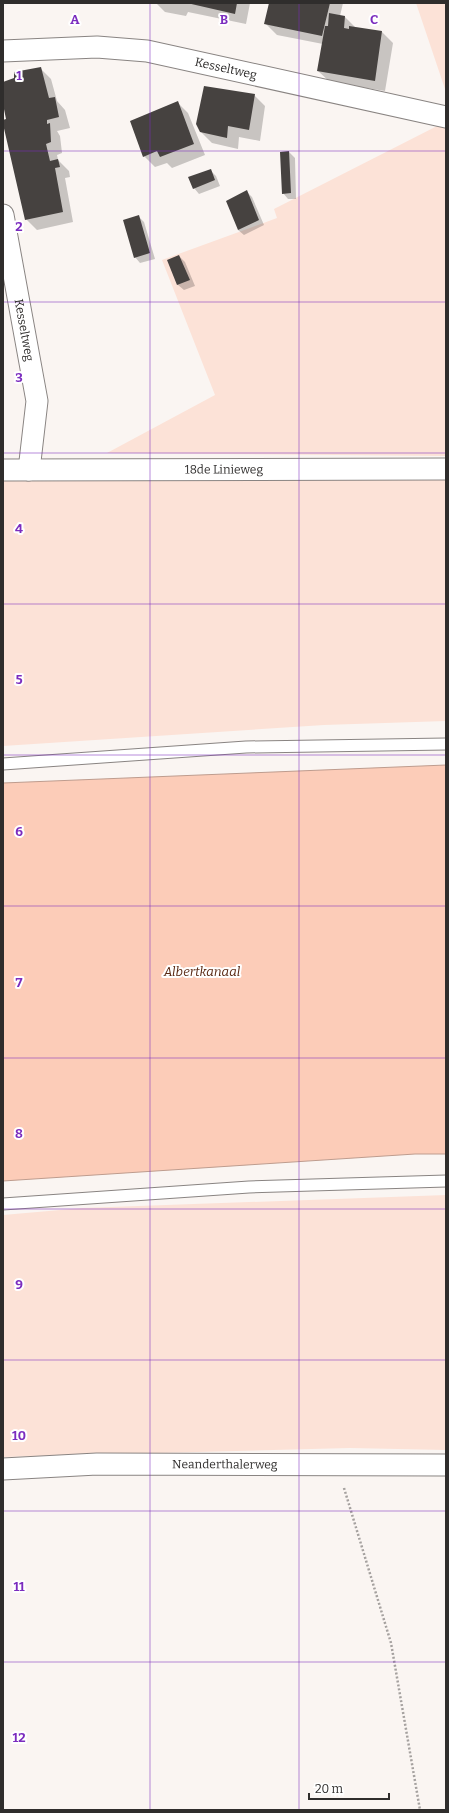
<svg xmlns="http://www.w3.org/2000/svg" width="449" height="1813" font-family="Bitter,serif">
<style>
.green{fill:#fce2d7}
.water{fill:#fcccb8;stroke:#be9c8e}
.shadow{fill:#0003}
.building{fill:#464240}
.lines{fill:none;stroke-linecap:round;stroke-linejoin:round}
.lane-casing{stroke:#898482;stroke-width:13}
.street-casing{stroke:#898482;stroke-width:23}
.path{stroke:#a5a19f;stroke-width:2.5;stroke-dasharray:2 2;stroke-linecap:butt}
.lane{stroke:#fff;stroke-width:11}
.street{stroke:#fff;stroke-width:21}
.grid{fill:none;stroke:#7b2cbf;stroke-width:1;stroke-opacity:0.55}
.labels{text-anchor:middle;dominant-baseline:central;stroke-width:4;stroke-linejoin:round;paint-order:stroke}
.street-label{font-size:12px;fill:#2f2d2c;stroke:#fff}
.water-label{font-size:13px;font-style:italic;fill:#592812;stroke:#fff}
.grid-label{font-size:13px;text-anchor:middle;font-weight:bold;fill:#7b2cbf;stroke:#fff;stroke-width:4;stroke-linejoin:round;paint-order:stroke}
</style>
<rect width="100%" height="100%" fill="#faf5f2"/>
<path class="green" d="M416 3H446V92Z
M443 123 446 125V456L107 453 215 395 162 260 277 218 274 209Z
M3 477H446V721L324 725 3 746Z
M446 1195V1450L350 1448 3 1457V1215L83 1208Z"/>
<path class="water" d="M446 765V1154H415L3 1181V783Z"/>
<path class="shadow" d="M156 3H250L246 24 188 12 186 16 165 12Z
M270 3H343L340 16 345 17 356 28 382 32 393 43 385 91 330 82 318 71 323 44 277 35 266 24Z
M40 68 51 79 57 101 65 110 70 128 57 131 60 136 62 153 57 155 58 160 69 171 70 177 65 178 73 222 37 230 26 219 3 101V83Z
M254 95 265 106 260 141 239 137 238 149 212 143 201 132Z
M177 102 188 113 205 155 172 168 167 163 155 167 144 156Z
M289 152 295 158 296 199H288L283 193Z
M210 170 216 176 220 186 199 194 194 188Z
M246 191 252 197 264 225 244 235 238 230Z
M138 216 144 222 155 259 140 263 135 257Z
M179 256 185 262 195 286 184 290 178 285 169 261Z"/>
<path class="building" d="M187 3H237L235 14Z
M269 3H330L322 36 264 24Z
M329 13 345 16 344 28 349 29V26L382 31 375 81 317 71 325 26H328Z
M41 67 49 98 55 97 59 117 47 120V124L50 123 51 142 46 144 50 161 58 159 60 167 55 168 63 212 25 220 3 124V120L6 119 3 104V82L14 78V72Z
M204 86 255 94 249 130 228 126 227 138 200 132 196 124Z
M178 101 194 144 160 157 157 151 143 157 130 121Z
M289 151 291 193 282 194 280 152Z
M211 169 215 180 193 189 188 177Z
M247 190 259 220 238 230 226 201Z
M139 215 150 253 134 258 123 220Z
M179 255 190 280 177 285 167 260Z"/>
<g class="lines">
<defs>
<path id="lane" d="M3 764 246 747 446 744
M3 1204 249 1187 446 1181"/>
<g id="street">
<path id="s1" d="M3 51 97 47 147 51 446 117"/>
<path id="s2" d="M3 215 37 401 29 470"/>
<path id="s3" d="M3 470 446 469"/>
<path id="s4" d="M3 1469 97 1464 446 1465"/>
</g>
</defs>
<use href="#lane" class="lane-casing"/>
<use href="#street" class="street-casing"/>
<path class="path" d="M344 1488 391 1643 420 1810"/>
<use href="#lane" class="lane"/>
<use href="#street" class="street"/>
</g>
<path class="grid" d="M150 3V1810M299 3V1810M3 151H446M3 302H446M3 453H446M3 604H446M3 755H446M3 906H446M3 1058H446M3 1209H446M3 1360H446M3 1511H446M3 1662H446"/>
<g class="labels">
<g class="street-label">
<text stroke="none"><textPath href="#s1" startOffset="225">Kesseltweg</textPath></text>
<text stroke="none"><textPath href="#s2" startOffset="117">Kesseltweg</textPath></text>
<text stroke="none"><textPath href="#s3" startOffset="221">18de Linieweg</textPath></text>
<text stroke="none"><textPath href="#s4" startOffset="222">Neanderthalerweg</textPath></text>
</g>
<g class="water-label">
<text x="202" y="971">Albertkanaal</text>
</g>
</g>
<g class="grid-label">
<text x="75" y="24">A</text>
<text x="224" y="24">B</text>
<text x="374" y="24">C</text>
<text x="19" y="80">1</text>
<text x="19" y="231">2</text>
<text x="19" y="382">3</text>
<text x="19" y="533">4</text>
<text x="19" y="684">5</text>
<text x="19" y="836">6</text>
<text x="19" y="987">7</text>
<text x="19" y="1138">8</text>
<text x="19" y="1289">9</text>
<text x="19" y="1440">10</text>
<text x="19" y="1591">11</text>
<text x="19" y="1742">12</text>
</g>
<rect width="449" height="1813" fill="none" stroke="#2f2d2c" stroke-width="8"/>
<path d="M309 1793v6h80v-6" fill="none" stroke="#2f2d2c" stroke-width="2"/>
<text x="315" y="1793" font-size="12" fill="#2f2d2c" stroke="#ffffff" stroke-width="3" paint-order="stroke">20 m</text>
</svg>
